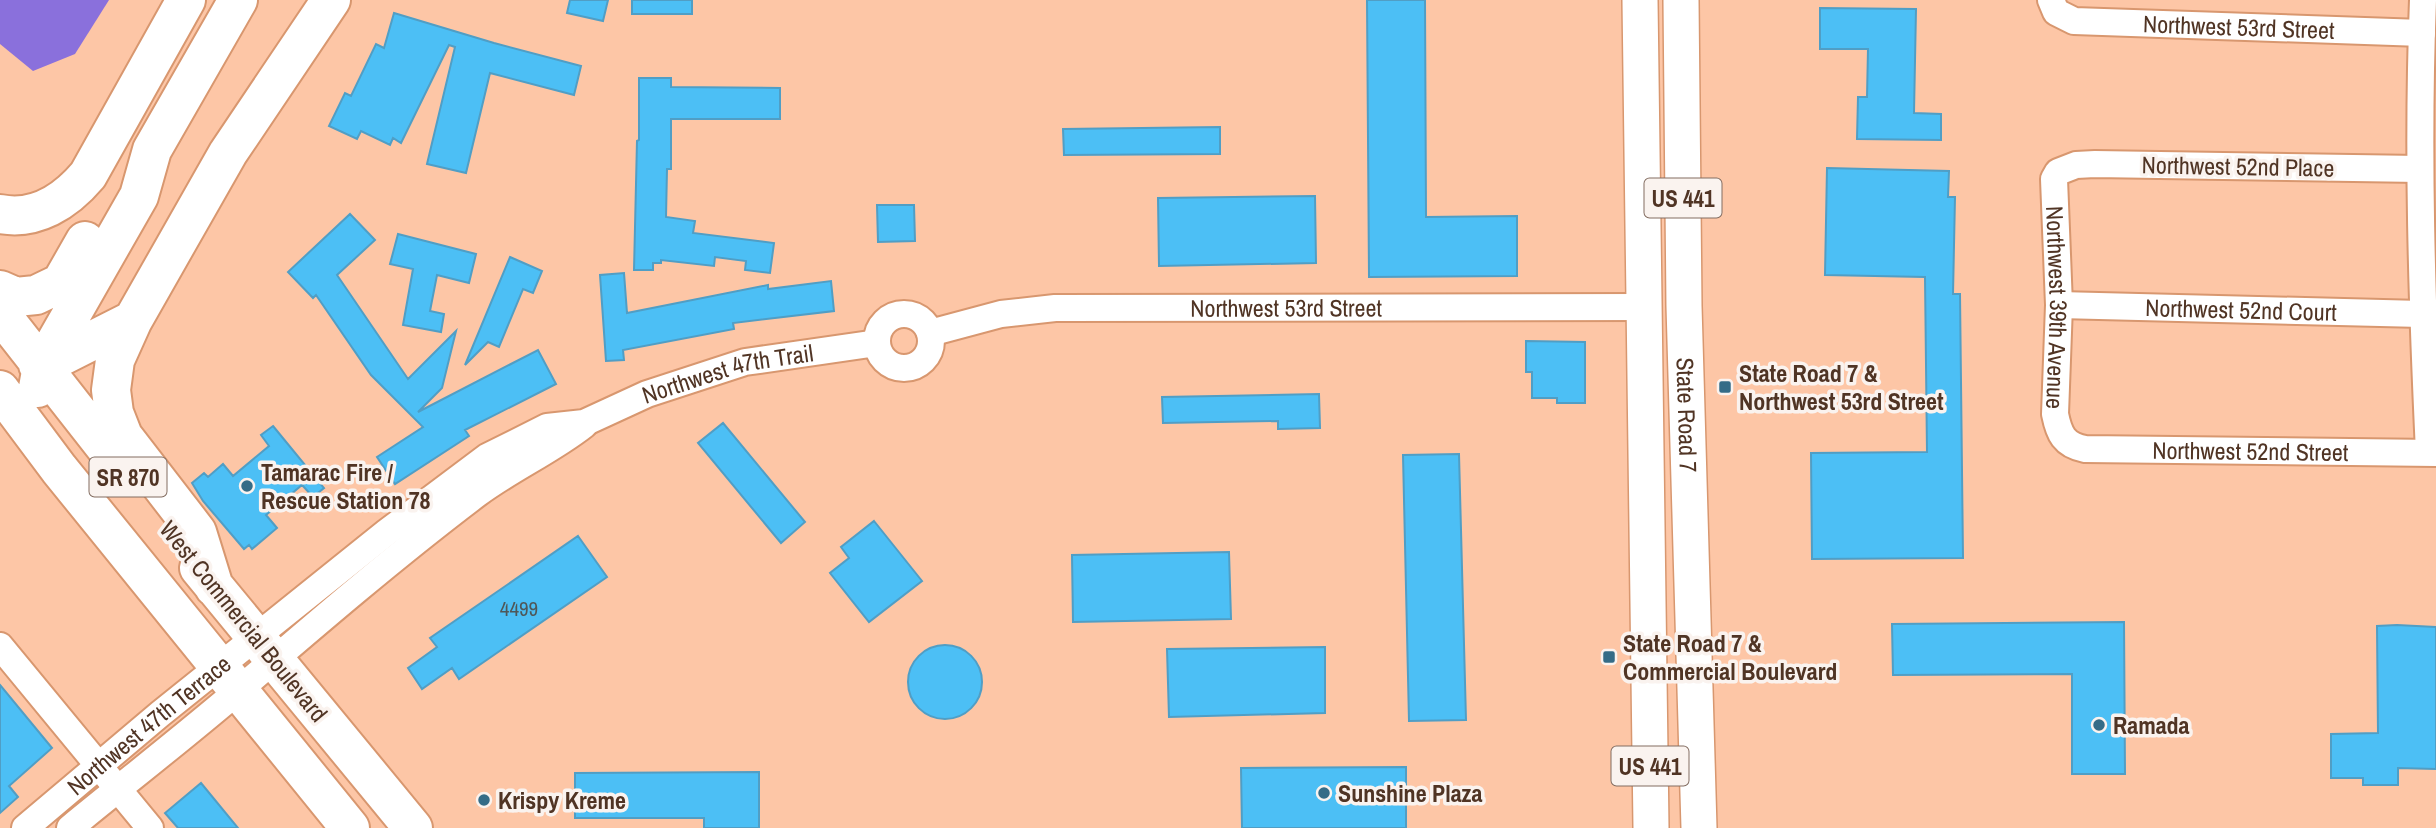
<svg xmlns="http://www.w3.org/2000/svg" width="2436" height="828" font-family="'Archivo Narrow',sans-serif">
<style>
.water{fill:#8a70dc}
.building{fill:#4cbff5;stroke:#509ec5;stroke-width:2}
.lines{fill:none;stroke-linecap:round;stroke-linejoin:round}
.minor-casing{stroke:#d8976f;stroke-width:30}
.major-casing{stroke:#d8976f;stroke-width:38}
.highway-casing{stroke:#d8976f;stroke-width:42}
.minor{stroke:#fff;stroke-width:26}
.major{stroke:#fff;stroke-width:35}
.highway{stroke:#fff;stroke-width:38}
.poi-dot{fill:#356c87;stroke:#faf3ef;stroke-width:2.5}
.labels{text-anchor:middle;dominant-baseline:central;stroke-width:7;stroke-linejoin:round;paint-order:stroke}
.number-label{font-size:21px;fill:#4f5758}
.shield{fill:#faf3ef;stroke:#836d61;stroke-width:2}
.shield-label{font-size:23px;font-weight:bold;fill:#503424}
.street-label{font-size:24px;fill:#503424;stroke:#faf3ef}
.poi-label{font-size:24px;font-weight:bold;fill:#503424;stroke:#faf3ef;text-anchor:start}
</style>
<rect width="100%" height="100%" fill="#fdc6a6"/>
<path class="water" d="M0 0H109L75 54 33 71 0 44Z"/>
<path class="building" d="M570 0H608L603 21 567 13Z
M632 0H692V14H632Z
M1367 0H1425L1426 217 1517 216V276L1369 277Z
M1820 8 1916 9 1914 113 1941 114V140L1857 139 1858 97H1867L1868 49H1820Z
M394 13 494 43 581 66 574 95 490 73 466 173 427 164 455 47 449 45 401 143 393 138 390 145 361 131 357 139 329 126 345 93 351 96 376 44 384 48Z
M639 78H671V87L780 88V119H671V169H667L666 217 695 221 693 233 774 243 770 273 745 270 746 261 715 257 714 266 661 260V263H653V270H634L637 141 639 140Z
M1220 127V154L1064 155 1063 129Z
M1827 168 1949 171 1948 197H1955L1953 294H1960L1963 558 1812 559 1811 453 1927 452 1925 277 1825 275Z
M1315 196 1316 263 1159 266 1158 198Z
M877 205H914L915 241 878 242Z
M350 214 375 240 337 275 408 379 456 331 442 388 418 412 538 350 556 384 465 430 469 436 395 484 377 457 423 427 371 375 316 295 313 298 288 272Z
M398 234 476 254 469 283 437 275 430 311 444 314 441 332 403 325 413 269 390 264Z
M510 257 542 271 533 293 523 289 499 347 488 342 465 365Z
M624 273 627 313 768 285V289L831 281 834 311 733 323 734 329 623 350 624 360 606 361 600 275Z
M1526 341 1585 342V403H1557V398H1532V372H1526Z
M1319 394 1320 428 1278 429V421L1163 423 1162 397Z
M723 423 805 522 781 543 698 443Z
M273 426 324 488 313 497 302 485 266 515 277 528 252 549 249 545 244 549 203 501 192 483 204 473 208 477 223 464 233 476 269 446 261 435Z
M1459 454 1466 720 1409 721 1403 455Z
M874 521 922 581 869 622 830 573 849 558 841 547Z
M578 536 607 577 459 679 452 668 422 689 408 668 437 647 430 638Z
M1229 552 1231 619 1073 622 1072 555Z
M2124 622 2125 774H2072V674L1893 675 1892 624Z
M2397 625 2436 627V769L2398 768V785H2363V778H2331V734L2378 733 2377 626Z
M908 682a37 37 0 1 1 74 0a37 37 0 1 1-74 0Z
M1325 647V713L1169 717 1167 649Z
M0 685 52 748 9 786 18 797 0 813Z
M1406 767V828H1242L1241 768Z
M759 772V828H704V818H575V773Z
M201 783 238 828H178L165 813Z"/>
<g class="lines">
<defs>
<g id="minor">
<path id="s1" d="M2051 0 2056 12 2074 21 2422 33"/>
<path d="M2423 0C2417 151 2422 302 2429 452"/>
<path id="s2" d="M2420 169 2095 164 2076 165 2058 172 2054 179 2059 305 2055 414C2059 434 2064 445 2085 449L2436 453"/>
<path id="s3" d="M2059 305 2422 314"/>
<circle cx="904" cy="341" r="27"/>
<path id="s4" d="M930 333 1001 314 1055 308 1643 307"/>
<path d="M0 646 150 828"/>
<path id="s5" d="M25 828 160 714 387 532 487 457 547 427 584 423 647 394 745 362 877 343"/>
<path d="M70 828C126 782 184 737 239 690 317 623 395 556 477 494 512 468 551 451 584 425"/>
</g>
<g id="major">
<path d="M1640 0 1651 828"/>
<path id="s6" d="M1681 0 1684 306 1699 828"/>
</g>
<path id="highway" d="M0 214C36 221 66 201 88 175L186 0
M0 290 16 297 36 295 61 283 85 241
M0 313 124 471
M38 365 42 366 133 320
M38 388 42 366 139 196 152 150 238 0
M0 390 59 469 350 828
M199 568 413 828
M214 587 197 532 123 436 114 413 111 390 115 360 133 320 228 153 331 0"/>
</defs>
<use href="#minor" class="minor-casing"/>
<use href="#major" class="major-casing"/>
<use href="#highway" class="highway-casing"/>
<use href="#minor" class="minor"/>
<use href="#major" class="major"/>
<use href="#highway" class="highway"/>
</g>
<g class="poi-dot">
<rect x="1718" y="380" width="14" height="14" rx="3.5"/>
<circle cx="247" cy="486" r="7"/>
<rect x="1602" y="650" width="14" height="14" rx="3.5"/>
<circle cx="2099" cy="725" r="7"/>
<circle cx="1324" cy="793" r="7"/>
<circle cx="484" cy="800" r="7"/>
</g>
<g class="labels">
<g class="number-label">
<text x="519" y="608">4499</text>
</g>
<g class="shield">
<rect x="1644.5" y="178.5" width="77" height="39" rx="5"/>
<rect x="89.5" y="457.5" width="77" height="39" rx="5"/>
<rect x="1611.5" y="746.5" width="77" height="39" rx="5"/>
</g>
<g class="shield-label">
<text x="1683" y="198">US 441</text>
<text x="128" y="477">SR 870</text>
<text x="1650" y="766">US 441</text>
</g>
<g class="street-label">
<text stroke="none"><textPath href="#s1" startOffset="198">Northwest 53rd Street</textPath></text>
<text transform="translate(2238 166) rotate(1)">Northwest 52nd Place</text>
<text stroke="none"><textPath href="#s4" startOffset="359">Northwest 53rd Street</textPath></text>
<text stroke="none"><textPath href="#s2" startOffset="500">Northwest 39th Avenue</textPath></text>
<text stroke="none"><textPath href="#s3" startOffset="182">Northwest 52nd Court</textPath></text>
<text stroke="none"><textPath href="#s5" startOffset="850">Northwest 47th Trail</textPath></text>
<text stroke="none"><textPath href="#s6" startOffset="415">State Road 7</textPath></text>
<text stroke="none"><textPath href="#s2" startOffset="822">Northwest 52nd Street</textPath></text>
<text transform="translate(244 621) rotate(51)">West Commercial Boulevard</text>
<text stroke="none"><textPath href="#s5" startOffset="161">Northwest 47th Terrace</textPath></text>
</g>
<g class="poi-label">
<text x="1739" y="373">State Road 7 &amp;<tspan x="1739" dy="28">Northwest 53rd Street</tspan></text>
<text x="261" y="472">Tamarac Fire /<tspan x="261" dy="28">Rescue Station 78</tspan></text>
<text x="1623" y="643">State Road 7 &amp;<tspan x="1623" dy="28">Commercial Boulevard</tspan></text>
<text x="2113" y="725">Ramada</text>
<text x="1338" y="793">Sunshine Plaza</text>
<text x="498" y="800">Krispy Kreme</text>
</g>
</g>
</svg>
